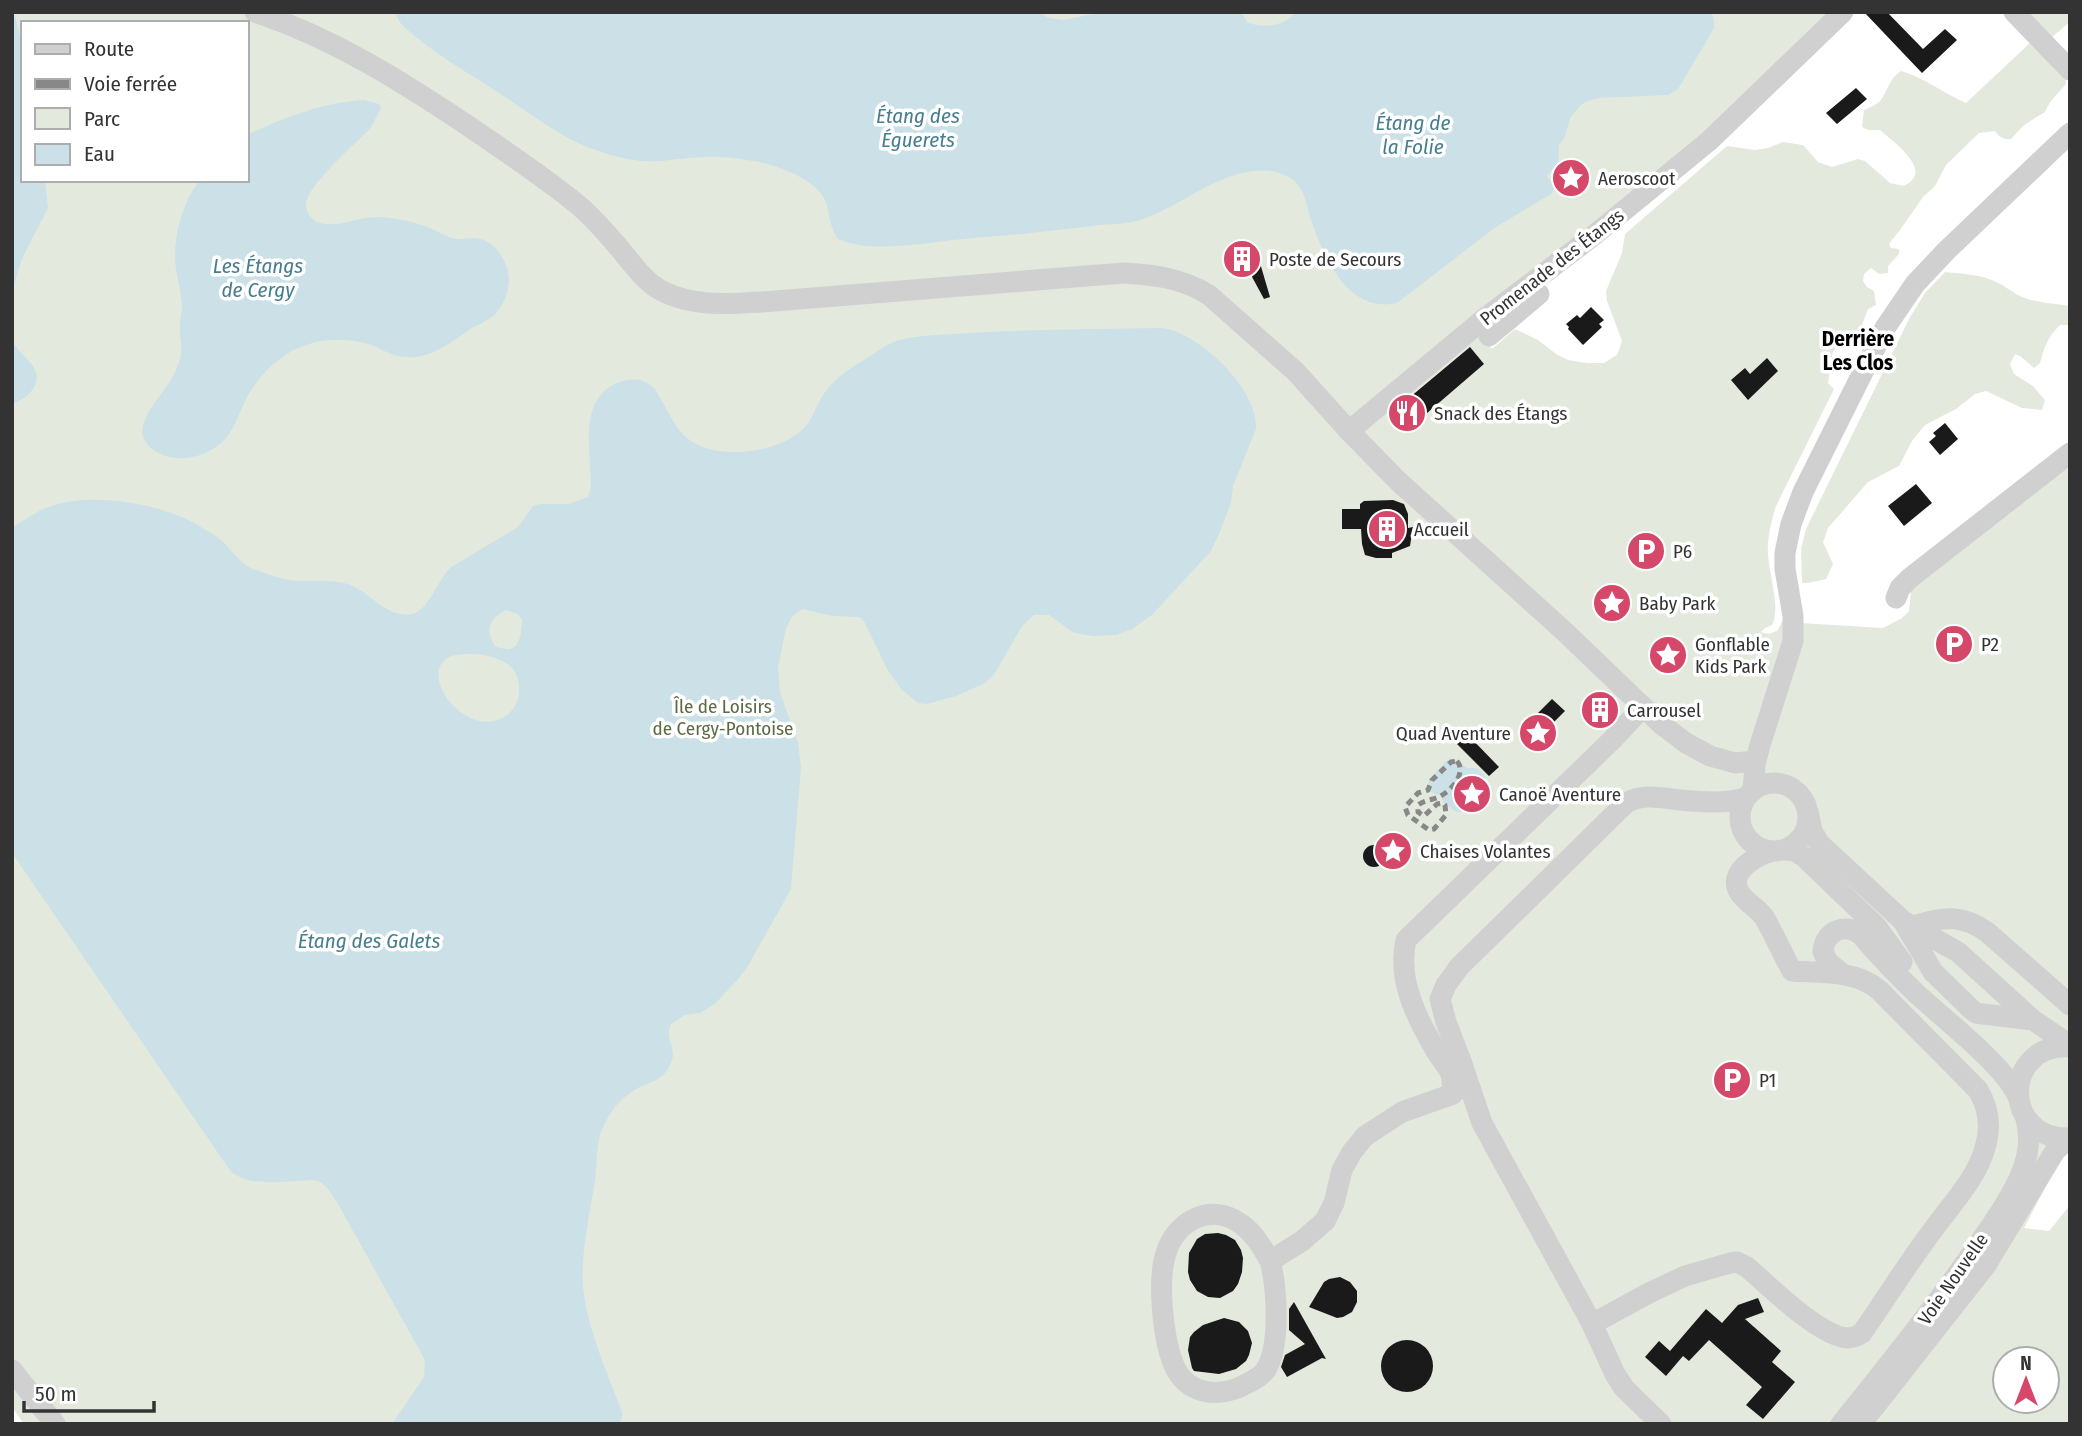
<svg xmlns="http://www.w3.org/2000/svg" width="2082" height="1436" font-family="'Fira Sans Condensed',sans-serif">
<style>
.green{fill:#e4e9dd;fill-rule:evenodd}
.water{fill:#cbe1e7;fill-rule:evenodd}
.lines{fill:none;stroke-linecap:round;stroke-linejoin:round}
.canal{stroke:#cbe1e7;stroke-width:18}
.building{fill:#1a1a1a}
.minor{stroke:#d0d0d0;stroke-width:21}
.rail{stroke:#888;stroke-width:5;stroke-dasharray:7 5;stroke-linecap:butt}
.labels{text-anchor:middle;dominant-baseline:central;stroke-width:7;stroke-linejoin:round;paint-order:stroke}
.poi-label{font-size:19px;fill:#333;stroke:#fff;text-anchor:start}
.street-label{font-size:19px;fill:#333;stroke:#fff}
.park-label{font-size:19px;fill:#5c6b43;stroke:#fff}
.water-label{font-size:21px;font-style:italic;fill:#477e8f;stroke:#fff}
.neighbourhood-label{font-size:21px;font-weight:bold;fill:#000;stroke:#fff}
</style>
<rect width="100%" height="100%" fill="#fff"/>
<path class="green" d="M12 12H1849L1479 333 1492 349 1515 329 1538 340 1556 354 1568 360 1587 363H1604L1617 355 1622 341 1607 301 1606 291 1622 253 1625 234 1727 146 1755 150 1768 148 1783 142 1803 145 1818 162 1832 167 1858 159 1865 161 1890 183 1904 186C1907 184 1911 182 1913 179 1925 164 1890 139 1880 130H1868L1862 127 1864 110C1869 108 1876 105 1880 101 1888 91 1889 78 1901 71 1925 78 1943 93 1966 103L2031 42 2066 78V84L2050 102 2045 112 2024 125 2011 139C2004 140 1999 137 1995 131L1979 133 1946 165 1935 186 1923 197 1900 230 1889 244 1891 248 1899 249V254L1888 266V273L1879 274 1871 268 1864 274 1863 281 1867 287 1874 291 1876 305 1868 309 1859 333 1855 340 1843 343 1833 351 1828 383 1834 389 1776 506C1771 522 1767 539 1768 555 1769 574 1781 609 1772 625L1765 628 1761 632 1768 634 1777 631 1782 622 1883 628 1902 618 1909 611 1911 590 2061 470 2067 469 2070 471V1149L2064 1152 2024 1228 2049 1231 2070 1205V1424H24L12 1407ZM23 23H247V180H23ZM2005 1359H2047V1401H2005Z
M2027 12H2070V22L2052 37Z
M1945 272C1964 274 1981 274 1998 283 2007 287 2013 293 2022 297 2037 303 2053 303 2070 306V325H2060C2048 336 2044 348 2040 363L2034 368 2020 356 2015 354 2010 364 2014 374 2033 386 2045 400 2042 410 2022 408 1986 391 1975 394 1956 409 1925 425 1912 441 1899 466 1868 482 1828 528 1823 542 1833 564 1826 579 1808 583H1802L1801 549 1806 529 1910 317 1925 293Z"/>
<path class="water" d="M13 12 16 19 23 49V180H45L48 208 22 259 12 291Z
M395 12H1038L1049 18 1064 20 1103 12H1241L1248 23C1268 28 1281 27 1296 12H1711L1714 20V28L1680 86 1677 90 1668 95 1598 98 1585 102 1580 106 1570 118 1565 137 1559 145 1558 170H1552L1547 176 1555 188 1551 194 1496 227 1397 303C1348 314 1324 258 1311 220 1307 209 1306 194 1298 185 1292 177 1281 173 1271 171 1219 166 1181 210 1133 222 1123 224 1112 224 1101 225 1075 228 1049 231 1022 234 999 236 976 238 953 240 920 244 869 253 838 239 824 220 835 201 811 184 782 163 739 156 704 157 683 157 662 163 641 161 621 159 598 152 580 144 551 130 525 110 499 93 467 72 431 52 403 26 399 22 397 17 395 12Z
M364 100 379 104 381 108 370 129C355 143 315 180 308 197 303 207 308 219 320 223 338 228 360 216 379 217 395 218 412 221 427 227 435 230 443 235 452 238 459 240 466 238 473 238 491 238 502 253 507 268 512 284 506 303 495 314 489 320 480 324 472 328 450 343 427 363 398 356 388 354 378 347 368 344 350 339 327 338 309 344 286 351 268 366 254 386 243 400 239 419 229 434 212 459 169 468 148 445 139 436 142 425 147 415 158 395 178 377 181 353 182 346 180 339 180 332 179 323 182 314 182 305 181 289 175 272 175 256 175 231 184 199 200 180H247V135C283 118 324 102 364 100Z
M1162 328C1199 332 1259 390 1256 429L1233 486 1231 502 1222 527 1211 551 1152 615 1132 629 1116 635 1093 636 1074 633 1049 615H1034L1022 626 994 675 985 683 956 696 927 704 918 703 901 689 887 669 864 621 859 617 832 616 802 609 792 617 786 628 778 668 780 692 798 743 801 768 791 889 748 966 739 978 715 1004 700 1013 685 1015 671 1024C663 1043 681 1047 668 1069 660 1082 645 1083 633 1091 621 1099 611 1110 605 1123 595 1141 598 1160 595 1180 590 1214 581 1250 583 1285 586 1326 608 1374 622 1412V1418L619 1424H392L424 1377 425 1360 338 1204C333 1197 328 1186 320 1182 315 1179 309 1180 303 1181 281 1181 251 1187 231 1172L12 853V528C24 520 40 509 54 505 97 492 167 504 204 529 210 532 217 536 222 541 232 550 240 564 253 569 264 573 277 578 289 580 309 583 334 578 353 586 372 595 391 621 415 613 430 607 438 579 451 567L518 527 533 506 540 504H568L588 497C592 488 591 479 590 469 589 438 582 395 620 382 633 377 645 379 655 389 664 403 675 429 687 438 715 461 776 454 802 430 811 422 815 409 821 398 832 380 846 371 864 360 875 353 884 346 896 341 920 334 946 335 970 333 1034 329 1098 329 1162 328ZM506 610 518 614 522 620C521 639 519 656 495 646 485 630 489 618 506 610ZM477 654C501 658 520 664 519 692 519 702 514 709 507 715 470 742 419 679 446 659 454 653 467 654 477 654Z
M12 341C21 357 45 368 34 387 29 396 22 400 12 404Z"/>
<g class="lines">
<path class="canal" d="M1452 768 1464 777H1474L1477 780 1476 785 1459 803 1451 797 1457 785 1448 779 1440 786 1437 785Z"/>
</g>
<path class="building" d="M1864 12H1887L1923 49 1945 29 1957 40 1922 73Z
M1856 88 1867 99 1837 124 1826 113Z
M1255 246 1270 297 1264 299 1238 251Z
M1591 307 1604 320 1599 324 1602 327 1583 345 1568 329 1569 327 1566 324 1577 315 1580 318Z
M1470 347 1484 364 1412 426 1397 408Z
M1767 358 1778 371 1748 400 1731 380 1745 368 1750 374Z
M1945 423 1958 439 1940 455 1929 442 1936 436 1933 433Z
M1916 484 1932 503 1904 526 1888 506Z
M1393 500 1404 504 1408 514V528L1413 527 1410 546 1392 553V558H1376L1365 555 1362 544 1361 529H1342V509H1360V504L1364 501Z
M1585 711a15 15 0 1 1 30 0a15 15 0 1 1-30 0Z
M1552 699 1565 711 1549 727 1536 715Z
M1467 734 1499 767 1489 776 1457 744Z
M1363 856a11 11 0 1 1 22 0a11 11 0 1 1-22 0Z
M1218 1233 1226 1235 1235 1240 1241 1250 1243 1258 1242 1272 1238 1284 1233 1291 1220 1298 1208 1297 1197 1291 1190 1280 1188 1272 1189 1253 1197 1239 1205 1234Z
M1340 1277 1350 1282 1357 1291V1302L1352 1312 1343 1317 1337 1318 1309 1307 1324 1282 1329 1279Z
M1758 1298 1764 1312 1745 1319 1781 1351 1772 1362 1795 1382 1763 1419 1746 1405 1762 1387 1709 1340 1689 1361 1683 1356 1666 1376 1645 1357 1659 1341 1670 1351 1706 1309 1722 1323 1738 1305Z
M1294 1302 1326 1359 1322 1358 1287 1377 1281 1367 1285 1355 1305 1344 1289 1330V1309Z
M1224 1318 1239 1322 1248 1331 1252 1343 1249 1355 1246 1361 1236 1369 1219 1374 1194 1371 1192 1368 1188 1350 1190 1337 1194 1332 1203 1325Z
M1381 1366a26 26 0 1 1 52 0a26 26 0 1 1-52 0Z"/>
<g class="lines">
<path class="minor" d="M255 12C335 39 401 81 470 127 506 152 543 176 577 204 594 218 607 234 621 250 633 265 645 282 662 291 694 307 727 304 761 302L1124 273C1155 275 1182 278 1209 295L1296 372 1349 431 1398 481 1565 632 1661 724 1686 743 1710 756 1735 763 1755 761
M2014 12 2070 70
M1489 336 1539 294
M1349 431 1485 318 1593 236 1709 141 1843 12
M1896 598 1900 588 1910 578 2070 453
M1740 817a34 34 0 1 1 68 0a34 34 0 1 1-68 0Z
M1753 791 1755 765 1760 745 1793 641V616L1785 569V553L1791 524 1803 492 1885 328 1915 284 1947 250 2070 133
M1808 811 1812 831 1820 844 1903 921 1958 952 2033 1020 2070 1045
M1784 850 1795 851 1803 856 1876 926 1902 962
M1903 921 1933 972 1970 1008 1976 1013 1983 1014 2033 1020
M1917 925C1944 916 1963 915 1987 932L2070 1005
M1844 975 1827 961 1823 951C1825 931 1845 922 1861 935 1879 956 1898 976 1918 995 1943 1018 2007 1068 2018 1097
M2070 1047C2003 1042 2000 1140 2070 1138
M1270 1261C1277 1287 1281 1348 1265 1371 1261 1376 1254 1380 1248 1383 1220 1399 1186 1396 1173 1363 1163 1337 1157 1280 1166 1253 1176 1220 1212 1202 1241 1224 1254 1233 1262 1247 1270 1261L1302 1241 1325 1221 1334 1203 1342 1170 1352 1152 1365 1136 1402 1112 1453 1094C1452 1087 1453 1078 1450 1072 1446 1064 1439 1057 1435 1049 1416 1017 1397 979 1406 940L1612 740 1643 707
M1592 1324 1649 1293 1685 1276 1730 1263 1737 1262 1747 1267C1769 1286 1819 1336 1847 1338 1853 1338 1857 1336 1862 1333 1885 1300 1906 1266 1930 1234 1949 1207 1976 1180 1985 1148 1991 1128 1989 1108 1978 1090L1879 990C1856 970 1820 973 1792 971 1782 953 1774 934 1764 917 1757 907 1743 901 1738 890 1729 870 1759 854 1774 851
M12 1370 55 1424
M1661 1424 1624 1388 1615 1374 1592 1324 1482 1123 1461 1061 1446 1022 1440 999 1446 985 1459 967 1626 803C1644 793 1661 798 1680 800 1702 802 1724 804 1746 798
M1841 1424C1884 1371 1926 1318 1966 1262 1984 1236 2014 1196 2024 1166 2029 1151 2030 1134 2026 1119
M1861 1424 1986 1265 2055 1151 2069 1138"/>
<path class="rail" d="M1457 761C1467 773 1451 791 1439 797 1432 800 1425 800 1418 805V812L1424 816 1437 804 1443 803 1445 805 1446 815 1434 829 1429 830 1408 815 1405 807 1418 793 1428 790 1432 780 1451 762Z"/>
</g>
<defs>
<symbol id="sight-disc" viewBox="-11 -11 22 22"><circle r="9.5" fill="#d64869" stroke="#fff"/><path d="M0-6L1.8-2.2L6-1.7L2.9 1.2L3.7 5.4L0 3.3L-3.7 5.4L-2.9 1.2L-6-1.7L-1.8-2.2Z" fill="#fff"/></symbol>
<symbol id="building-disc" viewBox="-11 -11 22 22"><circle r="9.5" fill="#d64869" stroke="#fff"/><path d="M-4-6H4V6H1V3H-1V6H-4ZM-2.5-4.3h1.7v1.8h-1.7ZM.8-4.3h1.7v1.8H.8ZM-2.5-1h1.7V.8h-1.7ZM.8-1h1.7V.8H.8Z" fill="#fff"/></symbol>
<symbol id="restaurant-disc" viewBox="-11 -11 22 22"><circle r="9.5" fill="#d64869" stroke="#fff"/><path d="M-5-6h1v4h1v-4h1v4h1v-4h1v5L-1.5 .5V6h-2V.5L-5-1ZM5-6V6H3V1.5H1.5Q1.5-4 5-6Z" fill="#fff"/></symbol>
<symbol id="parking-disc" viewBox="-11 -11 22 22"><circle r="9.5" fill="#d64869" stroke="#fff"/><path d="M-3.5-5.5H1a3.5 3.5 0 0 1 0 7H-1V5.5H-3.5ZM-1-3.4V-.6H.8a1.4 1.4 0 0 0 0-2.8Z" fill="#fff"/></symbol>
</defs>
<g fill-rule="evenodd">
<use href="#sight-disc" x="1549" y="156" width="44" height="44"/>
<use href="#building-disc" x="1220" y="237" width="44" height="44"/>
<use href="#restaurant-disc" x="1385" y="391" width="44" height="44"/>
<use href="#building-disc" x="1365" y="507" width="44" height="44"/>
<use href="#parking-disc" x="1624" y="529" width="44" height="44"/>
<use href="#sight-disc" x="1590" y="581" width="44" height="44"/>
<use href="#parking-disc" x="1932" y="622" width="44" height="44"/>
<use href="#sight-disc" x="1646" y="633" width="44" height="44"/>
<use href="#building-disc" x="1578" y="688" width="44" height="44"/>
<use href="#sight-disc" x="1516" y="711" width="44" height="44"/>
<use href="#sight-disc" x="1450" y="772" width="44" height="44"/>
<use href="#sight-disc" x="1371" y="829" width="44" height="44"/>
<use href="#parking-disc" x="1710" y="1058" width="44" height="44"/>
</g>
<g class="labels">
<g class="poi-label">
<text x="1598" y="178">Aeroscoot</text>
<text x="1269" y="259">Poste de Secours</text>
<text x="1434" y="413">Snack des Étangs</text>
<text x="1414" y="529">Accueil</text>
<text x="1673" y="551">P6</text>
<text x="1639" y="603">Baby Park</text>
<text x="1695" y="644">Gonflable<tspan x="1695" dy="22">Kids Park</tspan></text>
<text x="1981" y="644">P2</text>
<text x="1627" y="710">Carrousel</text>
<text x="1511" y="733" text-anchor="end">Quad Aventure</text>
<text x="1499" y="794">Canoë Aventure</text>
<text x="1420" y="851">Chaises Volantes</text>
<text x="1759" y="1080">P1</text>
</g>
<g class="street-label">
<text transform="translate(1552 267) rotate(-38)">Promenade des Étangs</text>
<text transform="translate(1953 1279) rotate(-55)">Voie Nouvelle</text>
</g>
<g class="park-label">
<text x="723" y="706">Île de Loisirs<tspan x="723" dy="22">de Cergy-Pontoise</tspan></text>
</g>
<g class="water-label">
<text x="918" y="116">Étang des<tspan x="918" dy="24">Éguerets</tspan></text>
<text x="1413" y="123">Étang de<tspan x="1413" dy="24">la Folie</tspan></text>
<text x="258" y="266">Les Étangs<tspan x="258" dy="24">de Cergy</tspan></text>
<text x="369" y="941">Étang des Galets</text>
</g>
<g class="neighbourhood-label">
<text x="1858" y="339">Derrière<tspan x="1858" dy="24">Les Clos</tspan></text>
</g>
</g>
<rect width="2082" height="1436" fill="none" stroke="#333333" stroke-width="28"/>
<rect x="21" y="21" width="228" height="161" fill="#ffffff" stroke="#adadad" stroke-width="2"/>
<rect x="35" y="44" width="35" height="10" fill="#d0d0d0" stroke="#adadad" stroke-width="2"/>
<text x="84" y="56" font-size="21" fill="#333333">Route</text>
<rect x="35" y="79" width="35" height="10" fill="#888888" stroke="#adadad" stroke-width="2"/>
<text x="84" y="91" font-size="21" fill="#333333">Voie ferrée</text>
<rect x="35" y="108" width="35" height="21" fill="#e4e9dd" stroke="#adadad" stroke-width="2"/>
<text x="84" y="126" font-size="21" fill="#333333">Parc</text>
<rect x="35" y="144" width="35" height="21" fill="#cbe1e7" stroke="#adadad" stroke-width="2"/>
<text x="84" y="161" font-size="21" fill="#333333">Eau</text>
<g transform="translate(2026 1380)"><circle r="33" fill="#ffffff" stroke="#adadad" stroke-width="2"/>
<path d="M0-5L12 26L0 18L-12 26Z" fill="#d64869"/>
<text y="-10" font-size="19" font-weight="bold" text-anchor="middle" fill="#333333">N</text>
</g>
<path d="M24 1401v10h130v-10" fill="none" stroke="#333333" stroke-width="3.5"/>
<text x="35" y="1401" font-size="21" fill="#333333" stroke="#ffffff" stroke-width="5" paint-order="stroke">50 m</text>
</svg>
